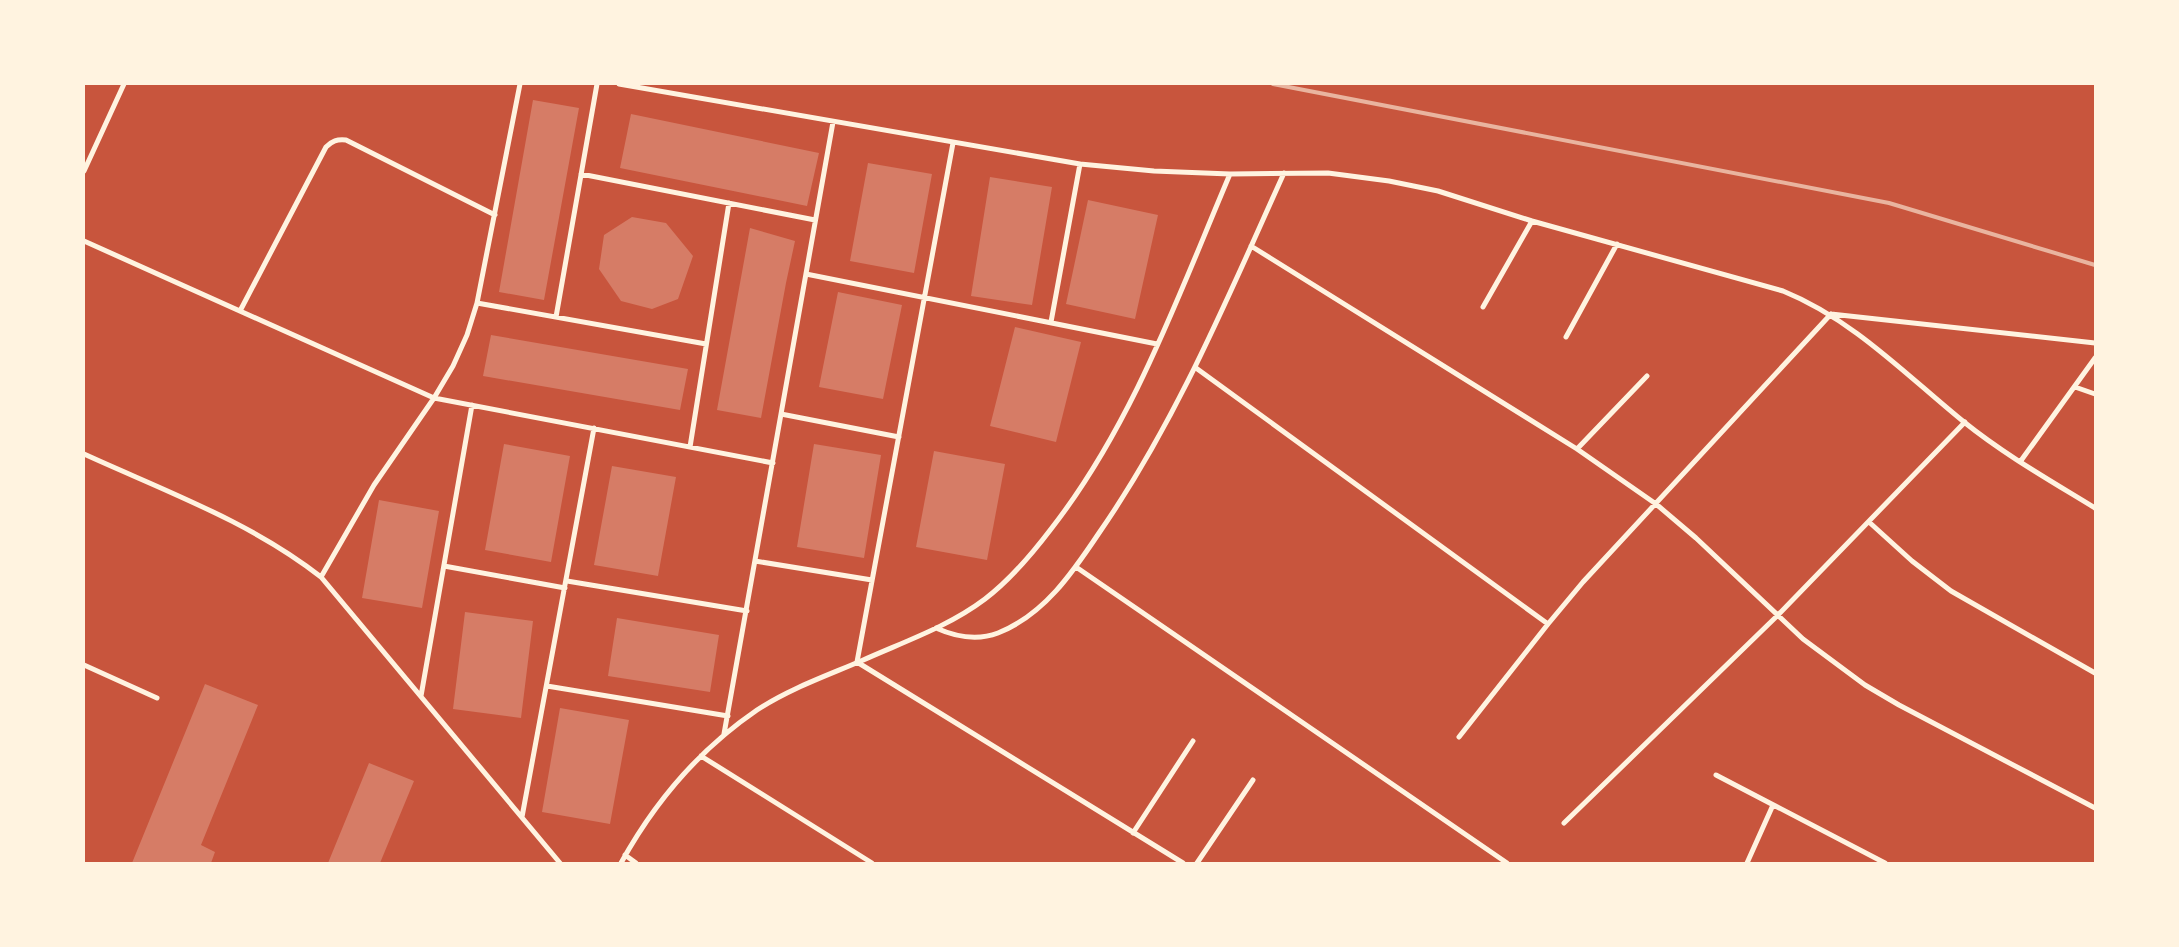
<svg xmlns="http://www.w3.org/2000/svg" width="2179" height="947" font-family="'Varela Round',sans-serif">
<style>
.building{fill:#d67c66}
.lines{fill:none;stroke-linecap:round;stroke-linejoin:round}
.minor{stroke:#fff3e0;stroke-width:5}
.rail{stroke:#e9b49f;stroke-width:4}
</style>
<rect width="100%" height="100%" fill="#c8553d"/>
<path class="building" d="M533 100 579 108 544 300 499 292Z
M631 114 819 153 807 206 620 168Z
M868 163 932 174 914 273 850 261Z
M990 177 1052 187 1032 305 971 296Z
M1088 200 1158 215 1135 319 1066 304Z
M632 217 666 223 693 256 678 299 652 309 621 301 599 269 604 235Z
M750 228 795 241 786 283 761 418 717 410Z
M838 292 902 305 883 399 819 387Z
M1015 327 1081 342 1056 442 990 426Z
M491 335 688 369 680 410 483 376Z
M504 444 570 456 551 562 485 550Z
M814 444 881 455 864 558 797 547Z
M934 451 1005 464 987 560 916 547Z
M612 466 676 477 658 576 594 565Z
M379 500 439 511 422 608 362 598Z
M465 612 533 621 521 718 453 709Z
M617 618 719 635 710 692 608 676Z
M205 684 258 705 201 845 215 852 211 863H132Z
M560 708 629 720 610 824 542 812Z
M369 763 414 781 380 863H328Z"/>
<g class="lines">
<path class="minor" d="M619 84 1080 164 1154 171 1230 174 1328 173 1389 181 1438 191 1532 221 1783 291C1854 320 1906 375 1964 422 2005 455 2051 481 2095 508
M953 143 857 662 1183 863
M84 171 124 84
M581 174 815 220
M84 241 434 398 773 463
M1251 246 1577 449 1656 504 1696 538 1803 639 1865 685 1899 705 2095 808
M806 274 1157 344
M477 303 706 344
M1483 307 1532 221
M240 311 326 147C332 141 337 139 346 140L495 215
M1831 314 2095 343
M556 317 597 84
M1051 322 1080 164
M1566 337 1617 244
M1196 368 1548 624
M2075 387 2095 394
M781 414 899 437
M690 447 729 203
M1577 449 1647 376
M84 454C165 491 251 522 321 577L560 863
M2020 462 2095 358
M1869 522 1912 561 1951 591 2095 673
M755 561 872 580
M444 566 565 588
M1076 567 1507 863
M321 577 374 485 434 398 453 366 467 335 477 303 520 84
M567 581 747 611
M936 628C956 637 977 641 998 633 1044 615 1073 572 1099 533 1176 422 1228 297 1284 173
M84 665 157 698
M547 686 728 716
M421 696 472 405
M724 734 833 122
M1459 737 1548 624 1583 582 1831 314
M701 756 872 863
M1716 775 1885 863
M522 817 594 428
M1564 823 1777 616 1965 422
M1133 833 1193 741
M625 855 636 863
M621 863C654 803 700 749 757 710 789 689 826 676 861 661 903 642 948 627 985 599 1010 580 1032 554 1051 529 1133 424 1178 296 1230 174
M1197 863 1253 780
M1747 863 1773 805"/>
<path class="rail" d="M1273 84 1889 203 2095 265"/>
</g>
<rect width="2179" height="947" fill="none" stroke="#fff3e0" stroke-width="170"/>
</svg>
